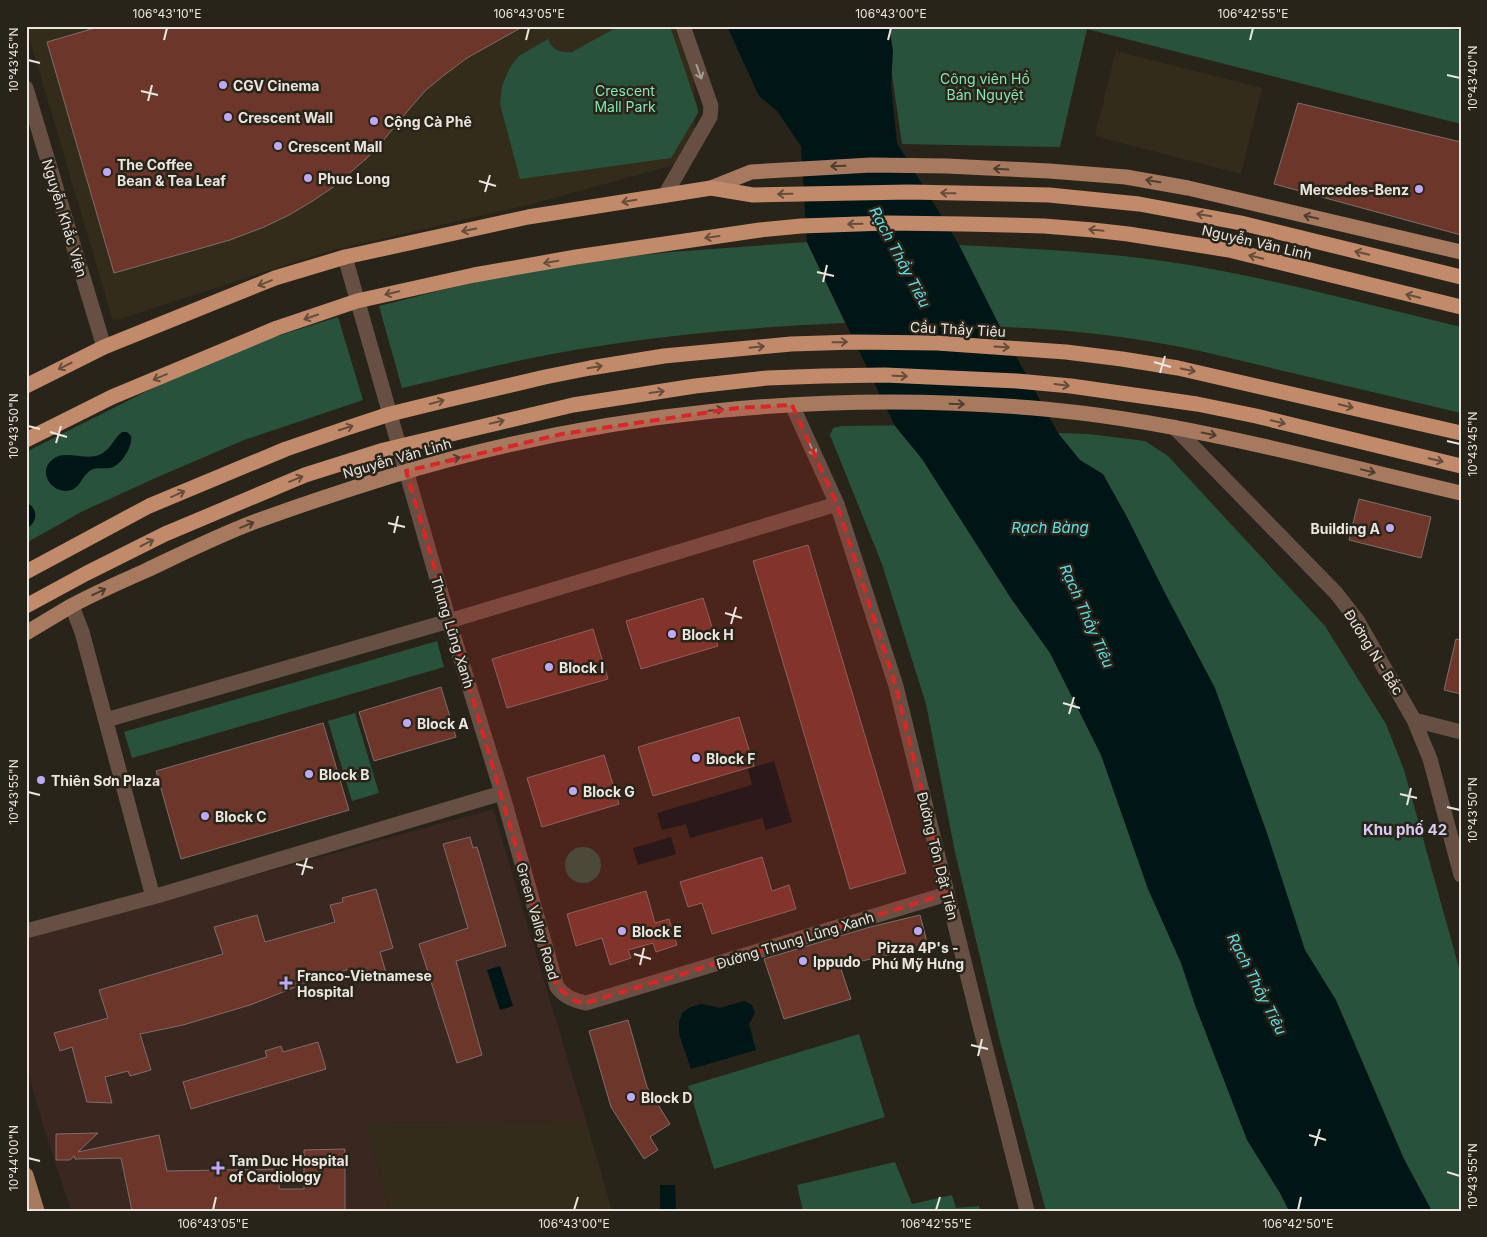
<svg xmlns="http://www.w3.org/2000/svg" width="1487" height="1237" font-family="Inter,sans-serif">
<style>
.built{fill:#342c1b}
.medical{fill:#392720}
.green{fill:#29523d}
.water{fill:#001516}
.building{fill:#6d362b;stroke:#7d6e6a}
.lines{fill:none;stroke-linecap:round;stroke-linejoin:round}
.minor{stroke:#665043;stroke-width:15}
.major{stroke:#a77a5f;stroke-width:15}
.highway{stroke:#c18a6a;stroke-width:15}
.oneway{stroke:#a89b91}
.oneway2{stroke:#4f3e2e}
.oneway3{stroke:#664d39}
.marked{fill:#d62828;fill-opacity:0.2;stroke:#d62828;stroke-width:4;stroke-dasharray:10 6;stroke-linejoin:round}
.ticks{fill:none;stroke:#eae6df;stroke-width:2}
.poi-dot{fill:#bfa9f4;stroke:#292419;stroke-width:2}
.labels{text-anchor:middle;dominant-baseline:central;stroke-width:5;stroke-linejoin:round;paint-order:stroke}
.park-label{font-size:14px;fill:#88e4b5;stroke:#292419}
.poi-label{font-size:14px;font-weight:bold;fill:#eae6df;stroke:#292419;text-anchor:start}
.street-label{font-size:14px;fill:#eae6df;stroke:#292419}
.water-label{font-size:15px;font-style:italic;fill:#61dee4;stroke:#292419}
.neighbourhood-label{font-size:15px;font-weight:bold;fill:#d7cbf6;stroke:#292419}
.neatline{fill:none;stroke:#eae6df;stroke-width:2}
.ticks-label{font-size:12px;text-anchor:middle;fill:#eae6df}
</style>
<rect width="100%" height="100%" fill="#292419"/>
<path class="built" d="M26 26H683L694 52 695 159 536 203 329 251 113 321Z
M1116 51 1262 88 1241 174 1095 136Z
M586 1121 612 1211H390L366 1123Z"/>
<path class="medical" d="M493 809 586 1121 366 1123 390 1211H71L43 1125 26 1064V939Z"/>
<path class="green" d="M619 26H670L698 109V113L671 158 520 179 500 104 502 86 510 67 519 56 548 39C552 50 560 53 572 52Z
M885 26H1443L1461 31V124L1087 29 1060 147 902 144Z
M807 242 845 323C756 327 668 334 580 349 520 359 461 374 402 388L379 306 506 274 616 258 672 252Z
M959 245C1034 249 1109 252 1183 264 1276 279 1368 305 1461 327V413L1200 351C1134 337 1068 329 1000 327Z
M338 317 363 400 244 440 160 476 83 511 26 543V452L197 366 262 341Z
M927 425 1031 600 1326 1211H1046L1000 1041 955 852 926 704 882 564 830 435 833 428 842 426Z
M1058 433 1088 434 1145 441 1168 456 1325 626 1386 724 1404 770 1461 975V1211H1397Z
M437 641 444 667 132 758 124 732Z
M355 713 379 793 352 801 328 721Z
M565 865a18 18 0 1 1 36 0a18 18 0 1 1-36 0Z
M859 1034 885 1117 714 1169 688 1086Z
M895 1162 912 1204 952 1195 956 1208 979 1206 980 1211H803L797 1185Z"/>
<path class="water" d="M727 26H889L893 51 891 85 897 143 959 245 1000 327 1058 433 1080 460 1103 474 1127 517 1165 593 1215 688 1267 833 1305 950 1336 1000 1404 1159 1432 1211H1289L1280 1193 1247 1140 1195 1005 1181 963 1148 889 1101 755 1050 653 1012 600 922 459 895 426 807 242 801 146 777 111 759 96Z
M122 432H127L131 436C133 446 121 466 110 468 104 469 97 467 91 470 81 476 80 491 66 491 49 491 38 470 53 459 66 449 86 462 101 454 111 449 114 438 122 432Z
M26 502C39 509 38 522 26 529Z
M774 761 792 822 766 830 762 818 690 838 686 824 662 830 657 813 752 785 748 769Z
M671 837 676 854 638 865 633 848Z
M500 966 513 1006 500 1010 487 970Z
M744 1001 752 1005 755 1013 749 1024 756 1050 691 1069 679 1034V1021L683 1012 691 1007 702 1004 720 1008Z
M660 1185H675L676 1211H660Z"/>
<path class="building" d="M102 26H524L467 58 443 76 426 90 411 107 382 142 367 158 332 188 311 202 289 215 264 227 230 240 114 273 47 42Z
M1298 103 1461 142V235L1274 184Z
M1359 499 1431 517 1421 558 1349 540Z
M808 545 906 873 850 889 753 561Z
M703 598 718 646 641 669 626 621Z
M593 629 608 679 507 708 492 659Z
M1456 639 1461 640V694L1444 690Z
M441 687 456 737 374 761 359 712Z
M739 717 754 766 653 796 638 747Z
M323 723 349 810 181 859 156 771Z
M604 755 619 804 542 827 527 778Z
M470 837 473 848 477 847 506 946 456 961 482 1055 457 1063 419 944 468 928 443 844Z
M762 857 772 891 789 885 796 909 712 934 702 903 688 907 680 882Z
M376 889 393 948 380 952 386 973 354 982 350 969 316 979 250 1005 183 1025 140 1034 151 1070 130 1076 128 1071 105 1077 112 1103 87 1102 72 1047 60 1051 54 1033 108 1018 99 990 223 954 214 927 257 915 265 942 335 922 330 905 343 902 342 898Z
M646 891 655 923 669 919 677 945 656 952 653 943 628 950 631 958 610 965 602 938 576 946 567 914Z
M920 915 928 946 840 966 851 999 784 1019 764 959 870 927Z
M628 1020 647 1087 670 1124 650 1137 658 1150 644 1159 611 1107 589 1031Z
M318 1042 326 1069 191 1109 183 1082 267 1057 265 1051 281 1046 283 1052Z
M98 1133 78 1152 159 1135 167 1171 279 1169V1189H304V1150L345 1149V1211H132L121 1158 75 1159 74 1156 70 1160H56V1134Z"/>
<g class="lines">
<path class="minor" d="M26 88 104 347
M665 195 710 117 711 106 683 26
M345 257 449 621 502 793 557 987C565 997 573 1000 586 1003L947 894
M792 405 837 504 896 686 979 1022 1027 1211
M1174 427 1336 593 1357 620 1414 720 1430 759 1461 875
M106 720 449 621 837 504
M1414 720 1461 732
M153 897 502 793
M26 931 153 897 82 632 72 606"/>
<path class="major" d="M711 188 751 172 871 165 947 166 1049 171 1126 177 1188 188 1461 252
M26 633C41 624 56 615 71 606 95 593 120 582 145 571 181 554 217 536 254 522 298 506 343 491 388 477 600 412 824 389 1044 409 1186 422 1323 461 1461 493
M26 1175 37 1211"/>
<path class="highway" d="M26 386 104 347 275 278 345 257 528 217 711 188 753 195 909 192 1049 195 1139 204 1241 223 1461 277
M26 440 112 397 277 328 357 301 474 275 576 257 760 230 801 226 887 223 964 224 1044 226 1093 230 1128 234 1229 250 1461 307
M26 572 149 506 286 449 347 428 390 414 447 400 545 377 590 368 664 356 791 344 854 342 937 343 1066 352 1122 359 1178 368 1461 433
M26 606 87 573 165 534 305 475 384 450 573 405 695 386 767 378 823 376 885 375 1017 381 1071 386 1197 404 1256 416 1461 466"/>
</g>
<defs><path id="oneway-shaft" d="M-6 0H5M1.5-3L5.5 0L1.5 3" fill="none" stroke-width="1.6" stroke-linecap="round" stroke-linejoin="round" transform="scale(1.25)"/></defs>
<g class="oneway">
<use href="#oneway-shaft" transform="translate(699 72) rotate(70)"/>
<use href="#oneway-shaft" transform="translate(812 449) rotate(66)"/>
</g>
<g class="oneway2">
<use href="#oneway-shaft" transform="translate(838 166) rotate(178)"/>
<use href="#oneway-shaft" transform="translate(1001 169) rotate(-177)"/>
<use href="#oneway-shaft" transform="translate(1153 181) rotate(-171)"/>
<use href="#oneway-shaft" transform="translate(1311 217) rotate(-167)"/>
<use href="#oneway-shaft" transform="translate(957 404) rotate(2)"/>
<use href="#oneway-shaft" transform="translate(716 410) rotate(-6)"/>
<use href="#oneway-shaft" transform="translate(1209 434) rotate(12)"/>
<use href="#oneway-shaft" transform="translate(453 459) rotate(-14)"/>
<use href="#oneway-shaft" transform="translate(1368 471) rotate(13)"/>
<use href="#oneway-shaft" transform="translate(247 525) rotate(-22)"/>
<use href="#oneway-shaft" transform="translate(99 592) rotate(-25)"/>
</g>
<g class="oneway3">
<use href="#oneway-shaft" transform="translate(948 193) rotate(-179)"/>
<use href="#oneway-shaft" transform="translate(785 194) rotate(179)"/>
<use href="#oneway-shaft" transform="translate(629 201) rotate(171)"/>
<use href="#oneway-shaft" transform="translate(1204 215) rotate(-170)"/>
<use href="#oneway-shaft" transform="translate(855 224) rotate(179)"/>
<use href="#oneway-shaft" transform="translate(469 230) rotate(168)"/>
<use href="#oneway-shaft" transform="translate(1096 230) rotate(-174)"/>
<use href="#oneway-shaft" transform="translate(712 237) rotate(172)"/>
<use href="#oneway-shaft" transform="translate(1362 253) rotate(-166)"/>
<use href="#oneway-shaft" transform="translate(1256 257) rotate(-166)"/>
<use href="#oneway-shaft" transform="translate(551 262) rotate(170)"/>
<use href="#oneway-shaft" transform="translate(265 283) rotate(158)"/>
<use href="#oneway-shaft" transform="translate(392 293) rotate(167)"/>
<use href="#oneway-shaft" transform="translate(1413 296) rotate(-166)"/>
<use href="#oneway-shaft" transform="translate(311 317) rotate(161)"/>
<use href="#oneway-shaft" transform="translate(840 342) rotate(-1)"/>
<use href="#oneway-shaft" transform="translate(757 347) rotate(-6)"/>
<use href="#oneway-shaft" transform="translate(1002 347) rotate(4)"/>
<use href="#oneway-shaft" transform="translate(65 366) rotate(153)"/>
<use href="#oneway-shaft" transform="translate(595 367) rotate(-10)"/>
<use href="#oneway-shaft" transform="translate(1188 370) rotate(12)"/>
<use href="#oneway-shaft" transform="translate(900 376) rotate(2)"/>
<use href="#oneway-shaft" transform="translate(160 377) rotate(157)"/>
<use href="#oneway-shaft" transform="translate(1062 385) rotate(7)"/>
<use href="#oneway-shaft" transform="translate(657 392) rotate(-8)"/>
<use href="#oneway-shaft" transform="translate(437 402) rotate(-15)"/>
<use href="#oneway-shaft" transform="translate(1346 406) rotate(13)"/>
<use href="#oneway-shaft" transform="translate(497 422) rotate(-13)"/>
<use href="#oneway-shaft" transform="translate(1278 422) rotate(14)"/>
<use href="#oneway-shaft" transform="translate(346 428) rotate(-18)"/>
<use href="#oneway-shaft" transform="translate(1436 460) rotate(14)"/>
<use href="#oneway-shaft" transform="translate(296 479) rotate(-22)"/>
<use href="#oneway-shaft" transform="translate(178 494) rotate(-24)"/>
<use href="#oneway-shaft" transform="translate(147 543) rotate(-27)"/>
</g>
<path class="marked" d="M792 405 837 504 896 686 947 894 586 1003 575 1001 557 987 406 471 562 434 737 408Z"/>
<path class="ticks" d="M164 40 167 28M526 40 529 28M888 40 891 28M1250 40 1253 28M28 60 40 63M1447 75 1460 78M141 91 158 95M148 101 152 85M479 181 496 186M485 192 490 175M817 272 834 276M823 282 827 265M1154 362 1171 367M1160 373 1165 356M28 426 40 429M50 432 67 437M1447 441 1460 444M56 443 61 426M388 523 405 527M394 533 398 516M725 613 742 618M731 624 736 607M1063 703 1080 708M1069 714 1074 697M28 792 40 795M1400 794 1417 798M1407 805 1411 788M1447 807 1460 810M296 864 313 868M302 875 307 858M634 954 651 959M640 965 644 948M971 1045 988 1049M978 1056 982 1039M1309 1135 1326 1140M1315 1146 1320 1129M28 1158 40 1161M1447 1172 1460 1176M213 1210 216 1197M574 1210 578 1197M936 1210 940 1197M1298 1210 1301 1197"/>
<g class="poi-dot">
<circle cx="223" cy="85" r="5"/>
<circle cx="228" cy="117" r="5"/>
<circle cx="374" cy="121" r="5"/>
<circle cx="278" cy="146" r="5"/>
<circle cx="107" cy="172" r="5"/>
<circle cx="308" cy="178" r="5"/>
<circle cx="1419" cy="189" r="5"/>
<circle cx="1390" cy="528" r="5"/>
<circle cx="672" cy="634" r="5"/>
<circle cx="549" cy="667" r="5"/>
<circle cx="407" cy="723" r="5"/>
<circle cx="696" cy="758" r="5"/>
<circle cx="309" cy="774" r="5"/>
<circle cx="41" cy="780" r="5"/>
<circle cx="573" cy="791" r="5"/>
<circle cx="205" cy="816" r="5"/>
<circle cx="622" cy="931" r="5"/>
<circle cx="918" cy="931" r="5"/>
<circle cx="803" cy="961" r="5"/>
<path d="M283.5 975.5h5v5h5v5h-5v5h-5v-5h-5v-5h5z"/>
<circle cx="631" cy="1097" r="5"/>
<path d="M215.5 1160.5h5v5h5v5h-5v5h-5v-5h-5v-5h5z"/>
</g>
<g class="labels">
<g class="park-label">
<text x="985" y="78">Công viên Hồ<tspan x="985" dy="16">Bán Nguyệt</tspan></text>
<text x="625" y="90">Crescent<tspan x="625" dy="16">Mall Park</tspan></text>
</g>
<g class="poi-label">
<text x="233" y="85">CGV Cinema</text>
<text x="238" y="117">Crescent Wall</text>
<text x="384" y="121">Cộng Cà Phê</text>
<text x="288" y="146">Crescent Mall</text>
<text x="117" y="164">The Coffee<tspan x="117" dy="16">Bean &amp; Tea Leaf</tspan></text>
<text x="318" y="178">Phuc Long</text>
<text x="1409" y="189" text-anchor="end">Mercedes-Benz</text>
<text x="1380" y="528" text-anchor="end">Building A</text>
<text x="682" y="634">Block H</text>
<text x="559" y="667">Block I</text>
<text x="417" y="723">Block A</text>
<text x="706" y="758">Block F</text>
<text x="319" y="774">Block B</text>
<text x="51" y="780">Thiên Sơn Plaza</text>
<text x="583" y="791">Block G</text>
<text x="215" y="816">Block C</text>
<text x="632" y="931">Block E</text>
<text x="918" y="947" text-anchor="middle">Pizza 4P's -<tspan x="918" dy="16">Phú Mỹ Hưng</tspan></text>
<text x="813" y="961">Ippudo</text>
<text x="297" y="975">Franco-Vietnamese<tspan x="297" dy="16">Hospital</tspan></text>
<text x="641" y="1097">Block D</text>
<text x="229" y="1160">Tam Duc Hospital<tspan x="229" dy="16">of Cardiology</tspan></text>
</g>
<g class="street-label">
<text transform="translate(65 218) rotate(73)">Nguyễn Khắc Viện</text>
<text transform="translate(1257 242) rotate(13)">Nguyễn Văn Linh</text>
<text transform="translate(958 329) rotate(3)">Cầu Thầy Tiêu</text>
<text transform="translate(397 458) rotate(-16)">Nguyễn Văn Linh</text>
<text transform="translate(453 632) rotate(73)">Thung Lũng Xanh</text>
<text transform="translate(1374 652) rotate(58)">Đường N - Bắc</text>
<text transform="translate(938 856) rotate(76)">Đường Tôn Dật Tiên</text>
<text transform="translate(538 921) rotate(74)">Green Valley Road</text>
<text transform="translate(795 940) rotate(-17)">Đường Thung Lũng Xanh</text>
</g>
<g class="water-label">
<text transform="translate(900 257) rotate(62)">Rạch Thầy Tiêu</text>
<text x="1050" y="527">Rạch Bàng</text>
<text transform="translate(1087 616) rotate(66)">Rạch Thầy Tiêu</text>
<text transform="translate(1257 984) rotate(63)">Rạch Thầy Tiêu</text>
</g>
<g class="neighbourhood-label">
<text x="1405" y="829">Khu phố 42</text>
</g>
</g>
<rect width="1487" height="1237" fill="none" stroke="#292419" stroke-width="55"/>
<rect x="28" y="28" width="1432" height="1182" class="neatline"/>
<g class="ticks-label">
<text x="167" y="18">106°43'10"E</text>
<text x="529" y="18">106°43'05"E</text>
<text x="891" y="18">106°43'00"E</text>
<text x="1253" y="18">106°42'55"E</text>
<text transform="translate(14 60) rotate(-90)" y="4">10°43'45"N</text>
<text transform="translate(1473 78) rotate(-90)" y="4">10°43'40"N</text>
<text transform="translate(14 426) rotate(-90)" y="4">10°43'50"N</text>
<text transform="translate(1473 444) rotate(-90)" y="4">10°43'45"N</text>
<text transform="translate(14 792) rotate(-90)" y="4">10°43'55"N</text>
<text transform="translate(1473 810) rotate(-90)" y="4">10°43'50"N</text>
<text transform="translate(14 1158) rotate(-90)" y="4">10°44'00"N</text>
<text transform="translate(1473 1176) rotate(-90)" y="4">10°43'55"N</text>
<text x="213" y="1228">106°43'05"E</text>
<text x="574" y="1228">106°43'00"E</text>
<text x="936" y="1228">106°42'55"E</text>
<text x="1298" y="1228">106°42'50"E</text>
</g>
</svg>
